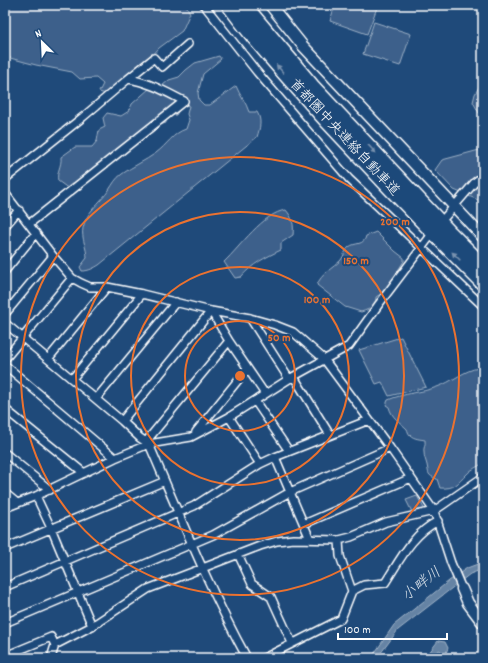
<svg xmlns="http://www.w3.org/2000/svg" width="488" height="663" font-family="Dekko,'Klee One',sans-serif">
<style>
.green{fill:#3c618b;stroke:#9eb0c5}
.water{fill:#6583a4;stroke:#a3b5c8}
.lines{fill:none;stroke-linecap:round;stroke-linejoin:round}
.street-casing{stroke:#fff;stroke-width:10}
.secondary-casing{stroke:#fff;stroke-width:13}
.highway-casing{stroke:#fff;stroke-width:17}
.street{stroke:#1f4a7a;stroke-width:7}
.secondary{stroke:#1f4a7a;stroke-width:10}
.highway{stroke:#1f4a7a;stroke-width:14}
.oneway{fill:#7992af}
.ring{fill:none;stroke:#eb7230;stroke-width:2}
.labels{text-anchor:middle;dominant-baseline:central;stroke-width:4;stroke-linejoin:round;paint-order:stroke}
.street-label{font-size:14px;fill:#fff;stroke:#1f4a7a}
.water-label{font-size:15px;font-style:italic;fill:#d8e0e8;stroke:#1f4a7a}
.centre{fill:#eb7230;stroke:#1f4a7a;stroke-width:2}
.ring-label{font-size:12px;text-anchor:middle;font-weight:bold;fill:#eb7230;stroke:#1f4a7a;stroke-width:4;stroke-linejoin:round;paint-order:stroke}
</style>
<rect width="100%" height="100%" fill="#1f4a7a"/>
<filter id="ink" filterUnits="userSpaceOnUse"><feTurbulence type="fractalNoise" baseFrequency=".025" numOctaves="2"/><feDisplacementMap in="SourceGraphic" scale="8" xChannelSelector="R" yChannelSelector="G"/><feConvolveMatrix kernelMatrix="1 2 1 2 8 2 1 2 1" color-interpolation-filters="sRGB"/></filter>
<g filter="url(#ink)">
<path class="green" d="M5 5H186L190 13 182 31 159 48 151 57 106 94 99 92 103 84 96 78 80 79 72 72 36 65 10 58 5 55Z
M335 5H378L367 34 330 21Z
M374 22 411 34 400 66 363 54Z
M219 56 221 59 203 74 198 93 199 100 204 105H210L236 86C240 96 246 102 249 112H257C262 120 260 128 257 137L99 265C94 268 89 271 82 271L80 267 87 258C87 248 81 238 83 228 86 212 100 203 109 190 113 184 116 178 122 174 133 166 145 161 156 153 167 145 173 133 186 129L189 120 187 114 189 106 184 105 181 107 176 115H170L166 118V123L154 127 139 142 69 189 58 181C56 172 62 166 61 157L75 147H92L97 141 99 130 105 127 103 118 107 113 121 116 129 111 132 104 150 88 162 86 169 80 179 77 186 70 195 63Z
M483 80V116L479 113 473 102 475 94Z
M483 149V202L454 190 435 170 442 160Z
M286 210C293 218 294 225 293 235L281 243V250C266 257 252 264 241 277L235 278 224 262C240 247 263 213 286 210Z
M376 232 395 251 404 258V261L384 292 376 297C376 307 370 309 361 312L345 307 317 285C321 274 333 268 341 260 344 256 345 250 349 247 355 242 364 246 366 236Z
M401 337 426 387 389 396 382 382 376 384 359 350Z
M479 368H483V463C478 467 471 469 467 474 457 484 455 489 440 488L437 479C427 475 429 474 427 465 426 461 424 457 424 452 423 448 426 445 425 440 420 439 414 439 410 435 408 433 408 431 407 429 399 421 392 418 389 407L386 405 388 400C404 393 421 393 437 387 452 382 464 370 479 368Z
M417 496 425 510 413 514 406 500Z"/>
<path class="water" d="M483 562V569L470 574 398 630 377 658H369L374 654 394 625 449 581 467 568Z
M438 641 445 642 448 648 444 658H435L441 651 439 650 432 658H425Z"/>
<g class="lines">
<defs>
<path id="street" d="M204 5 257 72 349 179 483 306
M128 79 154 58 162 67 188 44
M5 179 83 117 128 79C149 82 166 92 184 101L29 224
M5 193 53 256 72 278 81 283 90 287H107L142 294 211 311 250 318 275 325 293 332 324 359 390 448 434 511 451 563 462 589
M445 217 475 182 483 176
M5 226 19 210
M5 271 36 233
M5 314 53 256
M250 318 289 379
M5 323 122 421 140 438 149 444C180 516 209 589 247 658
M5 359 72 278
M48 359 107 287
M5 365 115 458
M294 377 330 435
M72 379 142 294
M96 399 176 302
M255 401 289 451
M5 409 84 473
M229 417 260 464
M122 421 211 311 229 341 265 394
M196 432 247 369
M149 444V438L229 341
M5 453 50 490
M275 457 310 539
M5 493 17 503
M36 496 51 528 92 626
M5 508 36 496 115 458 149 444 191 437 229 417 289 379 349 346 379 304 429 238
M304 524 411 478
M339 540 340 556 352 591
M5 548 165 481
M238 554 252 584 271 597 292 643
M5 587 194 506 260 464 275 457 369 420
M5 623 213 535 290 492 390 448
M5 656 51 637 55 645
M51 658 55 645 92 626 148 589 260 546 277 541 293 539 339 540 351 537 386 522 434 511 483 477
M264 658 341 619 352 591 364 585 385 583C400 560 412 534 438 521"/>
<path id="secondary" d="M270 5 303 46 483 237
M462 589 468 603 483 623"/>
<path id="highway" d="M229 5C259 46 293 83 327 121 378 176 430 230 483 283
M244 5 312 86 450 233 483 266"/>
</defs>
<use href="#street" class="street-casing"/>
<use href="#secondary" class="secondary-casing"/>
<use href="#highway" class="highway-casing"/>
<use href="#street" class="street"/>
<use href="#secondary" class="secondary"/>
<use href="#highway" class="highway"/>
</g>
<defs><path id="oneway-solid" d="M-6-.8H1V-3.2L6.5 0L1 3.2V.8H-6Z"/></defs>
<g class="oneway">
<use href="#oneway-solid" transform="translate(280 69) rotate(-130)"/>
<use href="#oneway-solid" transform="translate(372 149) rotate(47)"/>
<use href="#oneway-solid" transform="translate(456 256) rotate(-135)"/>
</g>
</g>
<g class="ring">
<circle cx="240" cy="376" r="55"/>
<circle cx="240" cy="376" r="109"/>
<circle cx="240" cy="376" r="164"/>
<circle cx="240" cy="376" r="219"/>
</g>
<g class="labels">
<g class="street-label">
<text transform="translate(344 138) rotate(47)">首都圏中央連絡自動車道</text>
</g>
<g class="water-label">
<text transform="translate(422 585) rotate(-38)">小畔川</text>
</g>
</g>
<circle cx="240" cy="376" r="6" class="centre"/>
<g class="ring-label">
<text x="395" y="225">200 m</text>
<text x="356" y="264">150 m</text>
<text x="317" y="303">100 m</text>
<text x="279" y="341">50 m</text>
</g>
<rect width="488" height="663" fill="none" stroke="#1f4a7a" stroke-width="20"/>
<rect x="10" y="10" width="468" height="643" fill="none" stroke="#fff" stroke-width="1.5" filter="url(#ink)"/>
<g transform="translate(42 42) rotate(336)" stroke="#1f4a7a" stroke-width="3" paint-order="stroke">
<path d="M0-3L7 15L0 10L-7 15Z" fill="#ffffff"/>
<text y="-6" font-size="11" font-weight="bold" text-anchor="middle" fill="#ffffff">N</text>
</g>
<path d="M338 633v6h109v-6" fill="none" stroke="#ffffff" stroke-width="2"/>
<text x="344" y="633" font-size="12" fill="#ffffff" stroke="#1f4a7a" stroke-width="3" paint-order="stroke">100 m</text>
</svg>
